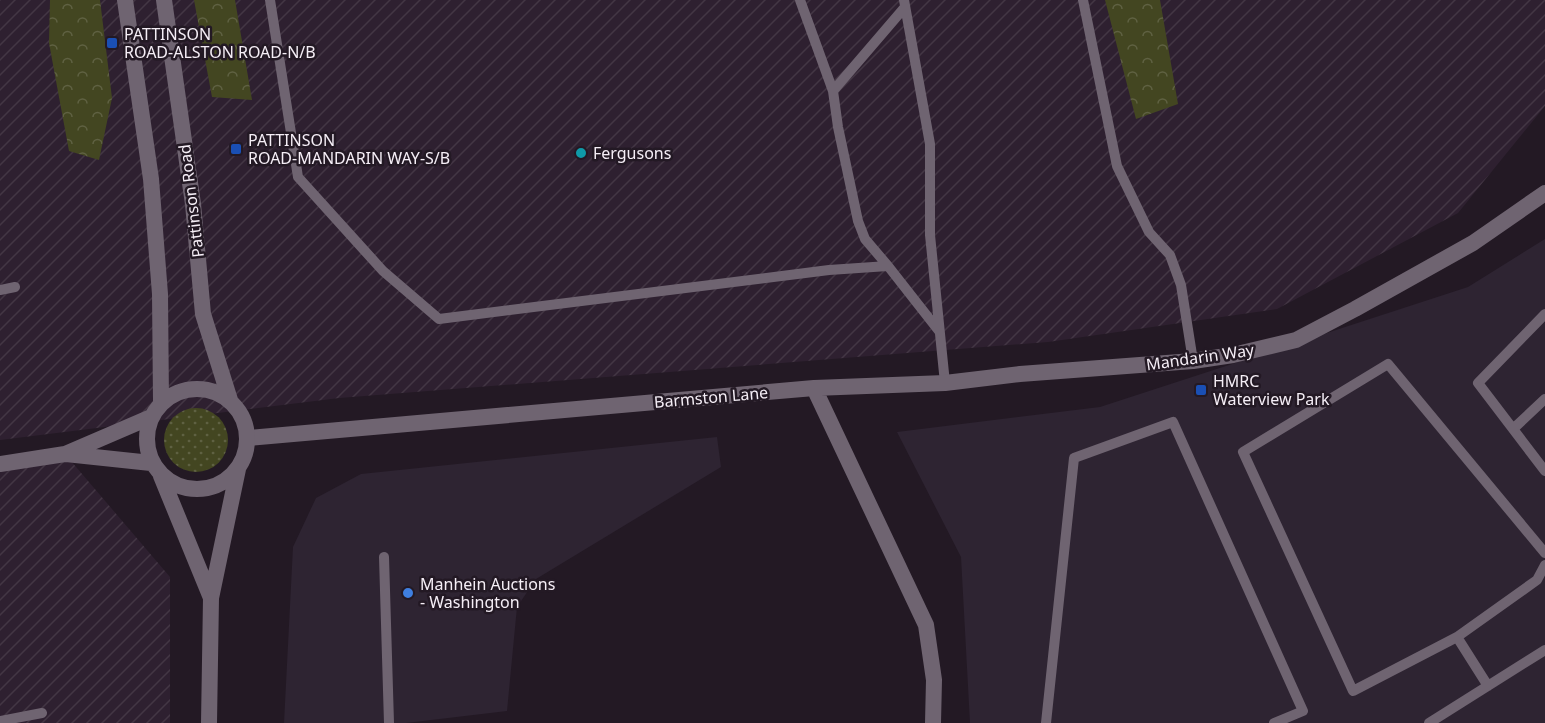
<svg xmlns="http://www.w3.org/2000/svg" width="1545" height="723" font-family="'Noto Sans',sans-serif">
<style>
.commercial{fill:#2e2432}
.industrial{fill:url(#industrial-furrows)}
.grass{fill:url(#grass-dots)}
.forest{fill:url(#forest-crowns)}
.lines{fill:none;stroke-linecap:round;stroke-linejoin:round}
.service{stroke:#6f6471;stroke-width:10}
.minor{stroke:#6f6471;stroke-width:16}
.tertiary{stroke:#6f6471;stroke-width:16}
.transit-dot{fill:#1a4fb4;stroke:#231924;stroke-width:2}
.culture-dot{fill:#0f9aa8;stroke:#231924;stroke-width:2}
.shop-dot{fill:#3f7fe0;stroke:#231924;stroke-width:2}
.labels{text-anchor:middle;dominant-baseline:central;stroke-width:5;stroke-linejoin:round;paint-order:stroke}
.poi-label{font-size:16px;fill:#f5eef6;stroke:#231924;text-anchor:start}
.street-label{font-size:16px;fill:#f5eef6;stroke:#231924}
</style>
<defs>
<pattern id="industrial-furrows" width="10" height="10" patternUnits="userSpaceOnUse" patternTransform="scale(1.5)"><rect width="10" height="10" fill="#2e2030"/><path d="M-1 1l2-2M0 10L10 0M9 11l2-2" fill="none" stroke="#433644"/></pattern>
<pattern id="grass-dots" width="8" height="8" patternUnits="userSpaceOnUse" patternTransform="scale(1.5)"><rect width="8" height="8" fill="#434621"/><path d="M2 2h.1M6 6h.1" fill="none" stroke="#5f6142" stroke-width="1.8" stroke-linecap="round"/></pattern>
<pattern id="forest-crowns" width="20" height="18" patternUnits="userSpaceOnUse" patternTransform="scale(1.5)"><rect width="20" height="18" fill="#434621"/><path d="M2 6a3 3 0 1 1 6 0M12 15a3 3 0 1 1 6 0" fill="none" stroke="#5f6142"/></pattern>
</defs>
<rect width="100%" height="100%" fill="#231924"/>
<path class="commercial" d="M1545 239V723H970L961 557 897 432 1100 407 1468 287Z
M717 437 721 467 536 579 517 607 507 711 406 723H284L293 547 316 498 361 474Z"/>
<path class="industrial" d="M0 0H1545V106L1458 213 1277 309 1048 342 339 398 0 440Z
M65 454 170 577V723H0V458Z"/>
<path class="grass" d="M164 440a32 32 0 1 1 64 0a32 32 0 1 1-64 0Z"/>
<path class="forest" d="M50 0H100L112 98 99 160 69 151 49 43Z
M194 0H235L252 100 212 97Z
M1105 0H1160L1178 104 1136 119Z"/>
<g class="lines">
<path class="service" d="M270 0 298 177 383 271 439 319 829 270 888 266 939 331
M800 0 833 91
M904 0 930 144V235L945 383
M1083 0 1117 166 1149 232 1170 255 1181 285 1193 361
M888 266 865 239 858 221 838 127 833 91 905 7
M0 290 15 287
M1545 314 1478 383 1545 471
M1513 429 1545 399
M1545 553 1388 364 1243 452 1353 691 1457 637 1537 580 1545 565
M384 557 389 723
M1457 637 1488 686
M0 721 42 713
M1046 723 1074 458 1173 422 1303 711 1274 723
M1429 723 1545 650"/>
<path class="minor" d="M814 388 926 625 934 680 933 723
M248 438 814 388 945 383 1020 374 1193 361 1233 355 1296 340 1355 309 1473 243 1545 193"/>
<path class="tertiary" d="M125 0 151 179 160 294 161 402
M164 0 193 204 203 314 230 400
M147 439a50 50 0 1 1 100 0a50 50 0 1 1-100 0Z
M66 454 151 463
M0 464 65 454 151 417
M161 476 211 598
M209 723 211 598 238 469"/>
</g>
<g class="transit-dot">
<rect x="106" y="37" width="12" height="12" rx="3"/>
<rect x="230" y="143" width="12" height="12" rx="3"/>
<rect x="1195" y="384" width="12" height="12" rx="3"/>
</g>
<circle class="culture-dot" cx="581" cy="153" r="6"/>
<circle class="shop-dot" cx="408" cy="593" r="6"/>
<g class="labels">
<g class="poi-label">
<text x="124" y="34">PATTINSON<tspan x="124" dy="18">ROAD-ALSTON ROAD-N/B</tspan></text>
<text x="248" y="140">PATTINSON<tspan x="248" dy="18">ROAD-MANDARIN WAY-S/B</tspan></text>
<text x="593" y="153">Fergusons</text>
<text x="1213" y="381">HMRC<tspan x="1213" dy="18">Waterview Park</tspan></text>
<text x="420" y="584">Manhein Auctions<tspan x="420" dy="18">- Washington</tspan></text>
</g>
<g class="street-label">
<text transform="translate(191 201) rotate(-97)">Pattinson Road</text>
<text transform="translate(1200 357) rotate(-8)">Mandarin Way</text>
<text transform="translate(711 397) rotate(-5)">Barmston Lane</text>
</g>
</g>
</svg>
